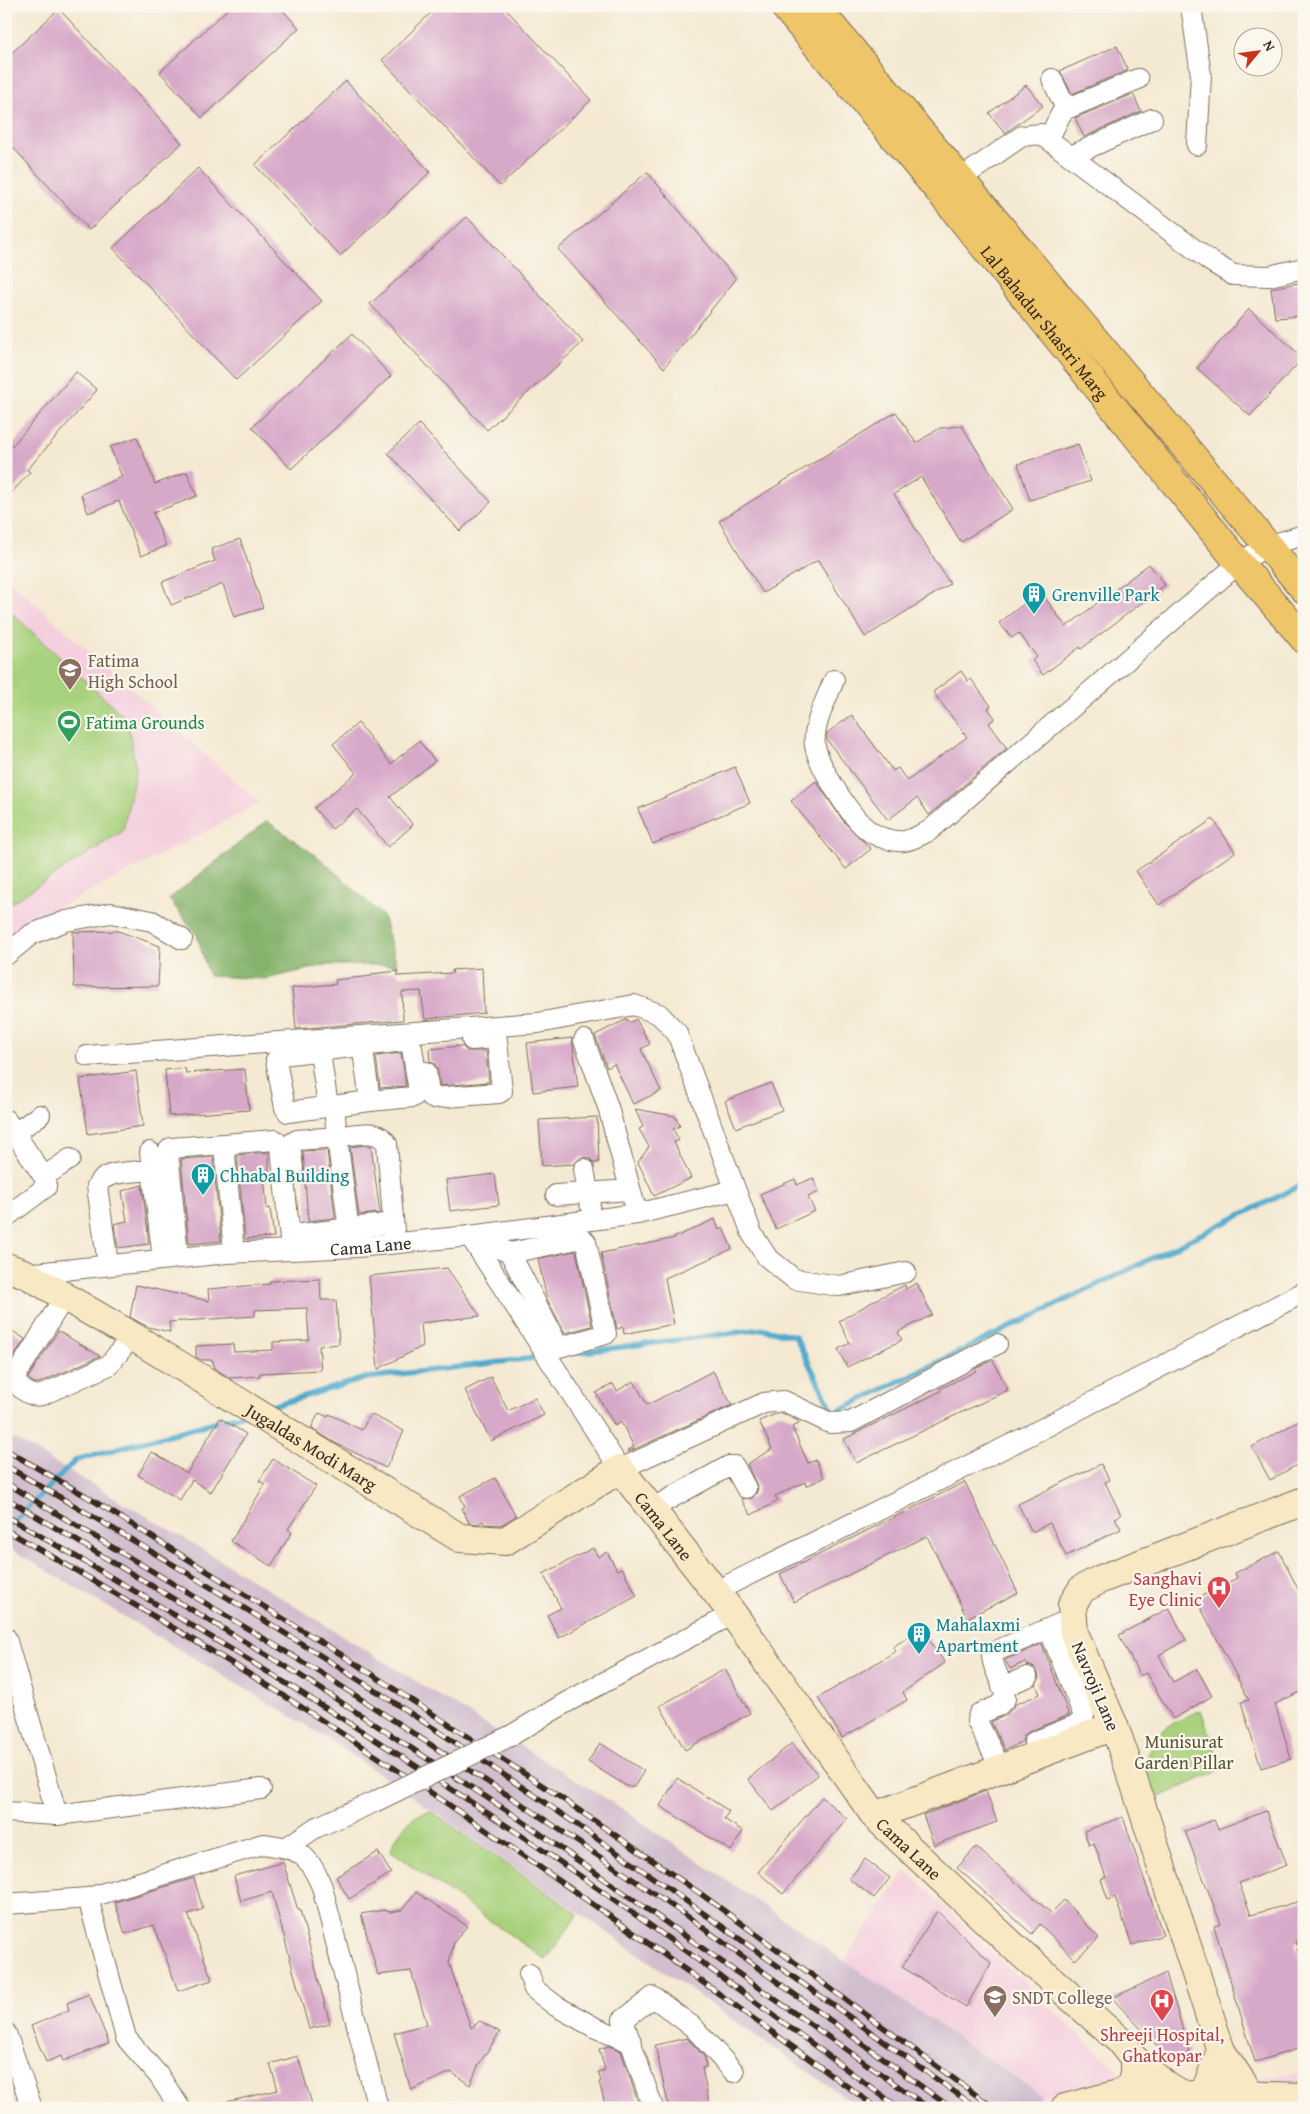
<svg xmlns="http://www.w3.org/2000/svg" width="1310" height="2114" font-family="'Gentium Book Plus',serif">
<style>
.built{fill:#f4cfde}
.industrial{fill:#d0bdce}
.green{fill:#a7d17c;stroke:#717e4d}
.forest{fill:#85b36c;stroke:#606e45}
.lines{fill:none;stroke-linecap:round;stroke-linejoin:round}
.stream{stroke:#4faacd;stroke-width:5.5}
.building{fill:#d7a9c9}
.street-casing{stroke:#7c6d5d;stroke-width:22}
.secondary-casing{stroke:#7c6d5d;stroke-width:30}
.primary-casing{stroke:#7c6d5d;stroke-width:30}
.street{stroke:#fff;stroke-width:20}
.secondary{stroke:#f8e8c3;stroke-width:28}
.primary{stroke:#eec569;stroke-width:28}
.rail-casing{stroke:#3b2a1e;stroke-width:5.5}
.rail{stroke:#fbf7ec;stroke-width:4;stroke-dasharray:11;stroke-linecap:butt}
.street-bridge-casing{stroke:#7c6d5d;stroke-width:22;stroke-linecap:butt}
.street-bridge{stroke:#fff;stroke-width:20}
.labels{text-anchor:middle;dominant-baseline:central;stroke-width:4.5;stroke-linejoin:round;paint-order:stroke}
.street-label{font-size:18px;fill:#3b2a1e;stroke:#fbf7ec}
.culture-label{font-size:18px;fill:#0d838f;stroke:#fbf7ec;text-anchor:start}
.education-label{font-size:18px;fill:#785e54;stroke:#fbf7ec;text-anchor:start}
.leisure-label{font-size:18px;fill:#27864d;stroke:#fbf7ec;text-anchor:start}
.health-label{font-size:18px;fill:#be3a42;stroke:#fbf7ec;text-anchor:end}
.park-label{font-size:18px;fill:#565436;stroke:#fbf7ec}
</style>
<rect width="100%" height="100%" fill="#fbf7ec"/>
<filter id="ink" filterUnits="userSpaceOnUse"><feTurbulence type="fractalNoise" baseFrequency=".02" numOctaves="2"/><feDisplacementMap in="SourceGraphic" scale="10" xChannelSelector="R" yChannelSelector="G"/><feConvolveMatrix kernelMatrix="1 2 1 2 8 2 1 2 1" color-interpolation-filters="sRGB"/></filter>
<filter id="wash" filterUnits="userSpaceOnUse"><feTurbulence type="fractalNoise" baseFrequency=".0096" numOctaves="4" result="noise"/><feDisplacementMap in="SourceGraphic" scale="20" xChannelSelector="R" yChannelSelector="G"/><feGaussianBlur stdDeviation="1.12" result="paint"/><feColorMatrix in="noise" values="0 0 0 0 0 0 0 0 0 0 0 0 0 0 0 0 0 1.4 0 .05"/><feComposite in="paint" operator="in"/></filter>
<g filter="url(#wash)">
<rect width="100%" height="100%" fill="#f4e9d2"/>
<path class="built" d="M6 578 260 803 6 935Z
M906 1870 1122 2075 1104 2089 1042 2096 844 1961Z
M1304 2072V2108H1256L1257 2078Z"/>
<path class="industrial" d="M6 1434 199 1547 621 1808 1042 2096 1033 2108H860L329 1739 6 1546Z"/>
<path class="green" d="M6 608 127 719 136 768 123 831 6 906Z
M1201 1710 1222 1769 1142 1805 1134 1782 1161 1731 1174 1722Z
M430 1811 578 1914 546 1960 391 1851C395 1834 413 1813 430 1811Z"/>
<path class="forest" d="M267 821 322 860 383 916 397 965H326L266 979 209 976 197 935 169 899Z"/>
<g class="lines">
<path class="stream" d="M574 1353 764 1329 795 1336 834 1413 1304 1184
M265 1408 366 1378 542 1357
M6 1529 76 1460 241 1415"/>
</g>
<g id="blocks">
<path class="building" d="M231 6H279L299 28 202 118 160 72Z
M438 6H503L591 100 500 186 382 60Z
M59 9 182 143 89 230 6 140V58Z
M1117 46 1128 70 1072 94 1060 71Z
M346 81 430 172 340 256 255 165Z
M1026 85 1043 106 1005 133 989 113Z
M1133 94 1141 111 1084 137 1075 118Z
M198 168 322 301 236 380 113 248Z
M647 172 736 279 664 368 558 249Z
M467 217 583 342 487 430 370 304Z
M1304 282V316L1275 318 1271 288Z
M1249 309 1303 358 1250 416 1197 368Z
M352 334 391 376 291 469 252 427Z
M76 372 97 390 27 470 30 472 6 499V453Z
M896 412 916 443 940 428 962 426 1013 509 961 542 921 477 894 494 950 584 865 637 818 560 763 593 719 521Z
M419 424 491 502 460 531 388 453Z
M137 437 155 484 187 472 197 496 153 513 166 546 141 556 119 501 88 513 81 494 122 477 110 447Z
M1078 444 1091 481 1030 500 1018 464Z
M240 539 263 608 234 617 223 584 171 605 162 582 215 561 211 549Z
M1149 564 1165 585 1081 649 1080 647 1043 675 1032 660 1037 657 1019 633 1012 638 999 623 1025 603 1028 606 1043 595 1066 627Z
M961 671 968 681 971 679 991 706 988 708 995 718 989 723 1007 748 929 815 917 798 888 820 827 740V733L852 715 893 771 898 768 907 781 967 737 933 692Z
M358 723 391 764 419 741 435 761 390 797 413 825 388 847 357 809 332 829 314 808 356 773 333 744Z
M735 767 750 803 653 844 638 809Z
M816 781 844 822 871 849 846 869 791 801Z
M1213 819 1235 852 1159 905 1136 871Z
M118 931 160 946 158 986 74 987 73 932Z
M482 968 484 1013 425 1019 421 991 402 992 403 1020 296 1029 292 988 336 984 335 980 372 976 371 974 398 971V976L453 973 452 970Z
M627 1019 629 1023 636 1019 650 1044 641 1049 661 1091 633 1104 614 1064 607 1068 595 1035Z
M572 1038 578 1087 533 1092 527 1043Z
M462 1046 467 1051H486L489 1082 440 1086 438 1070 435 1064 430 1061 429 1049Z
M401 1053 406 1086 380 1088 376 1056Z
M185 1068 186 1073 245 1069 249 1110 169 1116 165 1070Z
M136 1071 143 1126 88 1134 80 1079Z
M771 1083 782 1110 736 1128 725 1101Z
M635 1109 675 1116 680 1126 673 1129 679 1140 674 1142 691 1178 654 1196 638 1162 649 1147 639 1129 643 1127Z
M597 1117 599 1162 594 1163 589 1158 582 1157 574 1164 542 1166 539 1120Z
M365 1145 371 1146 380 1213 359 1215 350 1147Z
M327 1150 335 1218 308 1221 303 1151Z
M269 1152V1175H264L267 1209 270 1208 274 1237 245 1239 237 1155Z
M213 1157 221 1241 189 1244 181 1159Z
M495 1174 499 1205 450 1211 446 1180Z
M813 1178 819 1192 808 1197 815 1211 776 1229 760 1194 795 1179 797 1185Z
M142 1185 149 1244 118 1248 114 1224 127 1221 122 1191Z
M715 1219 719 1230 723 1228 732 1249 665 1278 674 1324 624 1334 623 1327 617 1329 601 1253 671 1239Z
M576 1251 592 1326 565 1333 547 1299 538 1259Z
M447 1268 480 1316 421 1323 423 1346 378 1369 369 1276Z
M320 1279 321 1300H336L339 1344 319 1346 321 1370 260 1373V1376L230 1378 214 1368 213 1360H202L196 1357V1346L233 1344 234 1352 273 1350V1342L309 1340 307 1308 255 1310V1316L169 1322 170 1332 148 1327 130 1317 136 1285 209 1301 208 1289 270 1284V1281Z
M917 1283 932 1315 898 1332 902 1340 847 1367 838 1349 850 1343 839 1321 879 1298 905 1285 906 1289Z
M6 1327 25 1339 6 1369Z
M58 1331 100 1356 39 1383H34L28 1378Z
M993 1360 1008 1390 856 1463 844 1439 941 1391 940 1389 976 1371 975 1369Z
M713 1371 732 1405 628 1452 627 1451 634 1447 621 1422 615 1426 596 1393 613 1384 617 1391 634 1381 647 1405Z
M491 1377 508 1411 535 1398 544 1415 491 1441 465 1390Z
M319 1413 328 1417 329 1414 362 1430 370 1414 404 1431 386 1468 337 1444 311 1428Z
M782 1413 798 1421 799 1424 792 1427 808 1463 816 1460 824 1478 806 1486 805 1482 775 1496 778 1501 751 1515 741 1499 752 1498 756 1494 758 1488 747 1464 772 1449 759 1421 776 1414Z
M220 1418 246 1434 211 1492 192 1480 180 1500 138 1475 152 1452 187 1473Z
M1299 1421 1304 1430V1461L1270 1480 1252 1447Z
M273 1459 316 1486 288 1529 292 1532 271 1566 231 1541 265 1484 259 1481Z
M1101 1464 1109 1480 1105 1482 1121 1515 1115 1518 1121 1529 1066 1556 1050 1523 1032 1532 1018 1504Z
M495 1478 516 1516 501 1525 484 1524 483 1521 478 1524 469 1523 462 1508 465 1506 460 1496Z
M965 1482 1018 1593 967 1618 927 1536 794 1602 780 1574Z
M593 1548 598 1557 607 1552 617 1570 622 1568 637 1596 559 1638 547 1615 561 1608 543 1574Z
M1279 1551 1304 1601V1690L1275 1704 1291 1759 1261 1768 1241 1702 1249 1700 1196 1599 1237 1578 1235 1573Z
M1169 1608 1186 1640 1159 1655 1173 1682 1197 1669 1212 1696 1173 1719 1146 1673 1140 1676 1119 1635Z
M921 1628 945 1663 903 1692 907 1700 842 1738 818 1698 896 1651 893 1647Z
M1042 1644 1069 1715 1030 1731 1024 1735 1022 1742 1005 1750 991 1722 1006 1715 1016 1704 1040 1694 1036 1685 1039 1679 1038 1673 1035 1668 1027 1665 1025 1662 1010 1669 1005 1660Z
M725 1669 750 1713 685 1750 660 1706Z
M600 1743 644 1771 634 1787H628L588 1762Z
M792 1743 818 1775 773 1811 748 1779Z
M677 1778 729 1811 724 1819 743 1831 731 1851 660 1806Z
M986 1791 997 1822 934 1845 923 1815Z
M822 1797 847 1819 783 1894 758 1872Z
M1266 1811 1287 1865 1239 1883 1251 1915 1304 1900V1940L1295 1942 1304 1973V2047L1255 2062 1214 1926 1221 1924 1185 1831 1214 1820 1218 1829Z
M1123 1817 1163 1935 1132 1945 1115 1897 1108 1900 1101 1879 1106 1877 1094 1843 1089 1845 1084 1831Z
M976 1847 1051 1913 1064 1900 1099 1938 1075 1960 1040 1924 1032 1934 957 1868Z
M378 1852 391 1873 349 1899 336 1877Z
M865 1859 890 1878 874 1898 849 1879Z
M283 1862 298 1910H300L330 2024 309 2029 272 1892 241 1901 234 1876Z
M194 1878 203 1909 188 1914 212 1980 178 1991 154 1925 125 1934 115 1902Z
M416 1892 467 1926 454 1942 449 1963 471 2028 480 2021 500 2032 479 2064 470 2085 451 2072 411 2090 394 2033 427 2024 411 1971 378 1975 361 1914 384 1910 390 1912 402 1910Z
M937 1911 991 1963 966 2007 902 1967Z
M1166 1973 1189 2051 1184 2060 1174 2064 1112 1998Z
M89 1994 109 2043 63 2061 61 2056 46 2062 31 2026 69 2010 67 2003Z
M687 2038 704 2056 706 2067 702 2068 710 2108H669L655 2045Z
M609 2046 621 2051 640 2108H606L599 2082 601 2081 598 2072 605 2070 599 2049Z
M298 2056 313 2108H227L226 2102 278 2090 270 2064Z"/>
</g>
</g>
<g filter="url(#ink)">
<use href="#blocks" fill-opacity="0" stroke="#7c6d5d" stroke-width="1"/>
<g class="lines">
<defs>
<g id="street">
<path d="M1191 6 1201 75 1197 145"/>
<path d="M1052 79 1066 109"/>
<path d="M1049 138 1061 114 1066 109 1138 79"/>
<path d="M1071 156 1152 119"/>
<path d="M950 186 1022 136 1041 134 1210 261 1233 275 1269 276 1304 268"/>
<path d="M834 680C827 698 812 726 815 746 819 767 851 818 868 830 876 837 893 842 904 841 912 840 922 834 929 831L1239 563 1267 546 1304 535"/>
<path d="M6 955 32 934 66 921 111 913 152 921 182 939"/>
<path d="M361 1037 370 1101"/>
<path d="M318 1040 328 1106"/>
<path d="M584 1040 608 1107 637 1214"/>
<path d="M405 1041 410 1044 412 1048 419 1092 413 1097 370 1101 288 1112 285 1108 276 1060 281 1055Z"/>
<path d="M87 1056 538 1023 634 1005 659 1014 677 1033 752 1234 767 1257 794 1279 839 1286 906 1272"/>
<path d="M426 1072 429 1094 432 1098 499 1093 502 1091 497 1040 494 1038 472 1040"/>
<path d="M6 1120 46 1180V1187L6 1217"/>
<path d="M15 1133 40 1115"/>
<path d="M224 1145 233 1241"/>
<path d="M150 1152 163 1259"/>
<path d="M293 1168 290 1146 292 1143 297 1140 337 1137 334 1106"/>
<path d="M584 1169 590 1204"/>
<path d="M45 1176 70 1159"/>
<path d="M556 1195 630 1190"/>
<path d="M301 1234 393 1223"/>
<path d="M470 1236 620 1469 764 1403 784 1401 830 1423 851 1422 997 1344"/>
<path d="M470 1236 510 1253 582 1238 586 1242 606 1334 560 1347 558 1346 510 1253"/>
<path d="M351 1247 337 1137C353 1135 378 1127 387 1144L395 1243"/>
<path d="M178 1257 168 1151 171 1148 275 1140 281 1148 291 1250"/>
<path d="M108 1265 97 1186C104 1170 136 1172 153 1170"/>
<path id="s1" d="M26 1274 227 1253 357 1247 470 1236 637 1214 735 1190"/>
<path d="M65 1296 15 1377C16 1388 32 1398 42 1395L109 1365 132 1336"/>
<path d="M651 1509 729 1466H734L746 1488"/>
<path d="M716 1591 1032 1434 1304 1292"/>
<path d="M6 1638 57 1815"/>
<path d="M1002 1687 1027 1677"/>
<path d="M512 1735 567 1702 733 1614"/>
<path d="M1034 1742 1081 1723 1084 1716 1049 1629"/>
<path d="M1001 1769 977 1721 979 1714 998 1706 1005 1699C1006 1684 992 1671 992 1655L996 1651 1073 1618"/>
<path d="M6 1812 57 1815 261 1789"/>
<path d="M287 1847 315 1828 374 1802"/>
<path d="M88 1898 126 2038 159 2076 180 2108"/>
<path d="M6 1904 88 1898 263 1844C300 1849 307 1852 322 1887L378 2108"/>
<path d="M529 1974 534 1989 556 2006 594 2027 632 2043"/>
<path d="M6 2033 32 2108"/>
<path d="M653 2108 623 2020 653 1997 693 2027 734 2072"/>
</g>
<g id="secondary">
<path id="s2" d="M6 1267 26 1274 132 1336 460 1538 505 1541 620 1469 733 1614 875 1816 1012 1945 1120 2041 1134 2059 1168 2087 1183 2096 1204 2094 1304 2097"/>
<path d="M875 1816 1114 1726"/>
<path d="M1221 2051 1252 2097"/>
<path d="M1204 2094 1221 2051 1134 1782 1114 1726 1074 1633 1072 1605 1082 1589 1101 1579 1304 1501"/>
<path d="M1065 2108 1122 2093 1134 2083V2059"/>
<path d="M1126 2108 1149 2100 1183 2096"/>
</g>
<g id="primary">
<path id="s3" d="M784 6 940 192 1239 563 1304 639"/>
<path d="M815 6 1304 589"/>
</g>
</defs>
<use href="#street" class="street-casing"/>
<use href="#secondary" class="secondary-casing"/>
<use href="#primary" class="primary-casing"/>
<use href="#street" class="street"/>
<use href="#secondary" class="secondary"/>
<use href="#primary" class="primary"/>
<defs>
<path id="rail" d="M6 1450 86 1496 342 1655 551 1791 701 1894 994 2108
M6 1466C190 1572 371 1684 547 1804 691 1903 834 2006 977 2108
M6 1483 321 1673 529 1809 684 1914 951 2108
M6 1498 298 1674 515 1816 929 2108
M6 1516C177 1614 346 1718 510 1828 643 1917 770 2013 899 2108
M6 1530C100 1584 194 1639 286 1697 488 1827 683 1967 877 2108"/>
</defs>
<use href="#rail" class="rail-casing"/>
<use href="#rail" class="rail"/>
<defs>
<path id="street-bridge" d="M374 1802 512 1735"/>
</defs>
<use href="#street-bridge" class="street-bridge-casing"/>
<use href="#street-bridge" class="street-bridge"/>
</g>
</g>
<defs>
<symbol id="building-pin" viewBox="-11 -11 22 30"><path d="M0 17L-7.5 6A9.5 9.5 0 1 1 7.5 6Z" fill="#0f9aa8" stroke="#fbf7ec"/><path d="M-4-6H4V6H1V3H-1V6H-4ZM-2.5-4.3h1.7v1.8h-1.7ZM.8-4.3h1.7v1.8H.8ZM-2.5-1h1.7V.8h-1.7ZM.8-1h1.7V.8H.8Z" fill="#fff"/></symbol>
<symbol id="school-pin" viewBox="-11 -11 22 30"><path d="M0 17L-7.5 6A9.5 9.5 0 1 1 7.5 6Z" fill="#8d6e63" stroke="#fbf7ec"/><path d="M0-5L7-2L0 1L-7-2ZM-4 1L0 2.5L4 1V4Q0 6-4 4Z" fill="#fff"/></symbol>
<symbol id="stadium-pin" viewBox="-11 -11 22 30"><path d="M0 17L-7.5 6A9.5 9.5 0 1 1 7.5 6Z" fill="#2e9e5b" stroke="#fbf7ec"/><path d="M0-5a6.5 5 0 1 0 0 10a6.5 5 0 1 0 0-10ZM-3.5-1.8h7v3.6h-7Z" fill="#fff"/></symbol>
<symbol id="hospital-pin" viewBox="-11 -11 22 30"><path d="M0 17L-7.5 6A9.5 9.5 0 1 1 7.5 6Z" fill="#e0444e" stroke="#fbf7ec"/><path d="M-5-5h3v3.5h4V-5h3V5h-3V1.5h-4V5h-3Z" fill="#fff"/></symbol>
<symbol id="university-pin" viewBox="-11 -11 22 30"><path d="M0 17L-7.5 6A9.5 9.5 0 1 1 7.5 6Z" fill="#8d6e63" stroke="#fbf7ec"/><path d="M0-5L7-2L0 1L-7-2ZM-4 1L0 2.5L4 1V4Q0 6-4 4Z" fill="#fff"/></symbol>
</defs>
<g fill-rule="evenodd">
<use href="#building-pin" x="1020" y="580" width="28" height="38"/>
<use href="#school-pin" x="56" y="656" width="28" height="38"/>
<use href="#stadium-pin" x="55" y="708" width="28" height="38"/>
<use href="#building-pin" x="189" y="1161" width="28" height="38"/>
<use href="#hospital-pin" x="1205" y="1574" width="28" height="38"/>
<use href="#building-pin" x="905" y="1620" width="28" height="38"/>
<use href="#university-pin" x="981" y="1983" width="28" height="38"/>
<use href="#hospital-pin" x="1148" y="1987" width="28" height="38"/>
</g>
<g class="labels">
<g class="street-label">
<text stroke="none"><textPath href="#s3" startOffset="410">Lal Bahadur Shastri Marg</textPath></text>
<text stroke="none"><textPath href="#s1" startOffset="346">Cama Lane</textPath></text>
<text stroke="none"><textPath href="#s2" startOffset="355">Jugaldas Modi Marg</textPath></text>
<text stroke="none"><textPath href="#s2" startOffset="782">Cama Lane</textPath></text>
<text transform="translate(1096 1686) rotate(67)">Navroji Lane</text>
<text stroke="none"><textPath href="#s2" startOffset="1188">Cama Lane</textPath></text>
</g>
<g class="culture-label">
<text x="1052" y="594">Grenville Park</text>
<text x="220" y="1175">Chhabal Building</text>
<text x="936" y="1624">Mahalaxmi<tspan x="936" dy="21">Apartment</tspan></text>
</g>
<g class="education-label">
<text x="88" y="660">Fatima<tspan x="88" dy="21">High School</tspan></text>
<text x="1012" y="1997">SNDT College</text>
</g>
<g class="leisure-label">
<text x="86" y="722">Fatima Grounds</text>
</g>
<g class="health-label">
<text x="1202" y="1578">Sanghavi<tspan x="1202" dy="21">Eye Clinic</tspan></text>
<text x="1162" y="2034" text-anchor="middle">Shreeji Hospital,<tspan x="1162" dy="21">Ghatkopar</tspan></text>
</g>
<g class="park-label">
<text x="1184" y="1741">Munisurat<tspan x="1184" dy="21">Garden Pillar</tspan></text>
</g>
</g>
<rect width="1310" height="2114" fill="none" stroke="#fbf7ec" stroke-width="25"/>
<g transform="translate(1258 52) rotate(61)"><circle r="24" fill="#fbf7ec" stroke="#aea59a"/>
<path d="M0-4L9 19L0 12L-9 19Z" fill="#c8321e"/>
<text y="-8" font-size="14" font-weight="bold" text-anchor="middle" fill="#3b2a1e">N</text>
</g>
</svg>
